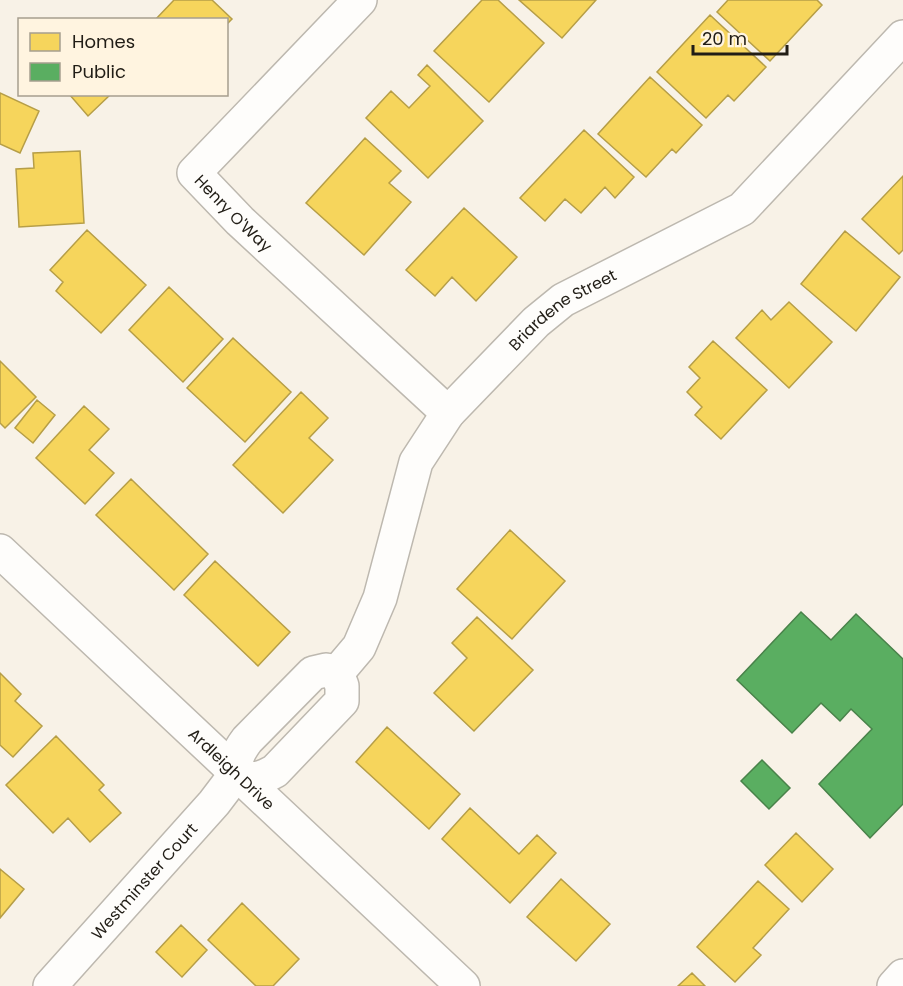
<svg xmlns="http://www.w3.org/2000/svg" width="903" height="986" font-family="Poppins,sans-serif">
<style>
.homes{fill:#f6d55c;stroke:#b69e47;stroke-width:1.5}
.public{fill:#5aae61;stroke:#49824a;stroke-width:1.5}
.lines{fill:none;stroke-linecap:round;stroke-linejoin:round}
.minor-casing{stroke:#bdb8af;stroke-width:36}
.tertiary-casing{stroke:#bdb8af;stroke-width:36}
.minor{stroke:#fefdfb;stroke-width:33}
.tertiary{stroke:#fefdfb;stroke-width:33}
.labels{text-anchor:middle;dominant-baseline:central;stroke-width:6;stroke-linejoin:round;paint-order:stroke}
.street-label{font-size:16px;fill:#211d16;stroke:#fff4e0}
</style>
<rect width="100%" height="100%" fill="#f8f2e7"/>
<path class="homes" d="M174 0H212L232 19 226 25V20H155Z
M482 0H498L544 43 489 102 434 51Z
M519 0H596L562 38Z
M728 0H817L822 5 770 61 717 12Z
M710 15 766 67 734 101 728 95 706 118 657 72Z
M427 65 483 121 428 178 366 118 391 91 409 108 430 86 418 75Z
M650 77 702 125 676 153 672 149 646 177 598 134Z
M0 93 39 111 20 153 0 144Z
M69 94H111L88 116Z
M584 130 634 177 615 198 605 187 581 213 565 199 545 221 520 198Z
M365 138 401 171 389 183 411 202 364 255 306 203Z
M80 151 84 223 19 227 16 169 34 168 33 153Z
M903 176V250L899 254 862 219Z
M464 208 517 257 476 301 452 277 435 296 406 270Z
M87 230 146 285 101 333 56 291 63 282 50 270Z
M845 231 900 277 856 331 801 284Z
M169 287 223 339 183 382 129 330Z
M789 302 832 342 789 388 736 338 762 310 771 320Z
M233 338 291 392 245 442 187 388Z
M713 341 767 390 721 439 695 415 702 407 687 392 700 378 689 367Z
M0 361 36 397 5 428 0 423Z
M301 392 328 418 309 438 333 460 283 513 233 465Z
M37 400 55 415 33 443 15 428Z
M84 406 109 429 89 450 114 473 85 504 36 458Z
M131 479 208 554 174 590 96 515Z
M510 530 565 581 512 639 457 589Z
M215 561 290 632 258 666 184 595Z
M477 617 533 670 474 731 434 693 467 658 452 643Z
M0 673 21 694 15 701 42 726 13 757 0 745Z
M387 727 460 794 429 829 356 762Z
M56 736 104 785 99 790 121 813 90 842 68 818 53 833 6 785Z
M470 808 519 854 537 835 556 853 510 903 442 839Z
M796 833 833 869 802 902 765 865Z
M0 869 24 889 0 918Z
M561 879 610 924 576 961 527 917Z
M758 881 789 909 753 948 761 955 735 982 697 947Z
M242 903 299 959 273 986H256L208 940Z
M181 925 207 950 182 977 156 952Z
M692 973 705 986H678Z"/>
<path class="public" d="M801 612 831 640 856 614 903 659V804L870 838 819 784 872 729 851 709 840 721 821 703 792 733 737 680Z
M762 760 790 788 769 809 741 781Z"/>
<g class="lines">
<defs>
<g id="minor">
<path id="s1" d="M360 0 194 173 240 221 448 413"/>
<path id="s2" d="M0 551 463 986"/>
<path id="s3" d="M337 673 359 647 380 598 416 462 448 413 536 322 563 300 742 209 903 37"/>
<path d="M236 774C253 781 259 780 275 771L342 701V686L337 673"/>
<path d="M236 774C235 759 238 752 247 740L313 673 326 670 337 673"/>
<path id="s4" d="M50 986 214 803 236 774"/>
</g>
<path id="tertiary" d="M894 986 903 976"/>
</defs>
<use href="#minor" class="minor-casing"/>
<use href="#tertiary" class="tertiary-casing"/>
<use href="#minor" class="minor"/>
<use href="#tertiary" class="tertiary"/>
</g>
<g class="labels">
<g class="street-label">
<text stroke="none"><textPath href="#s1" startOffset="296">Henry O'Way</textPath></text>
<text stroke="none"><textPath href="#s3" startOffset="442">Briardene Street</textPath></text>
<text stroke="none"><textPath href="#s2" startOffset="318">Ardleigh Drive</textPath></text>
<text stroke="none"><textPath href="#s4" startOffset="141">Westminster Court</textPath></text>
</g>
</g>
<rect x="18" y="18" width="210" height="78" fill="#fff4e0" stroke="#a69e8f" stroke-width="1.5"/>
<rect x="30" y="33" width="30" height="18" fill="#f6d55c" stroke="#a69e8f" stroke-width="1.5"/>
<text x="72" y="48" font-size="18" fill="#211d16">Homes</text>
<rect x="30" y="63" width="30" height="18" fill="#5aae61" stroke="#a69e8f" stroke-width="1.5"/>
<text x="72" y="78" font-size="18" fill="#211d16">Public</text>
<path d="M693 45v9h94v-9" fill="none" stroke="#211d16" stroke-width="3"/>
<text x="702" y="45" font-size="18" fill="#211d16" stroke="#fff4e0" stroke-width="4.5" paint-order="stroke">20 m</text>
</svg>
